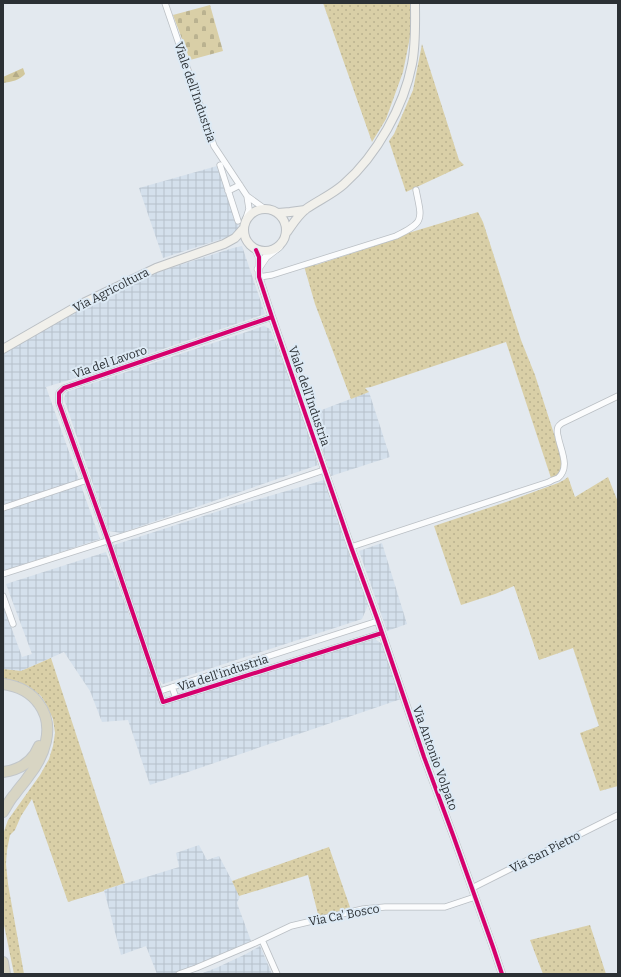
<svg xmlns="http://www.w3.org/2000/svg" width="621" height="977" font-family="Bitter,serif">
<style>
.industrial{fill:url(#industrial-grid)}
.grass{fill:url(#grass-dots)}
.forest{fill:url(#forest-firs)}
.cemetery{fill:url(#cemetery-stones)}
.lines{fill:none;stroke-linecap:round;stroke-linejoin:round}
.minor-casing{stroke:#babfc4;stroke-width:7}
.tertiary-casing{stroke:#babfc4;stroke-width:8}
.secondary-casing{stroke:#babfc4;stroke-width:10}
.motorway-casing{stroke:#c2c6c9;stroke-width:12}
.minor{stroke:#fbfcfd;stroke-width:5.5}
.tertiary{stroke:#fbfcfd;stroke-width:7}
.secondary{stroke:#f1f0eb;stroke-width:8}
.motorway{stroke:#d8d5c3;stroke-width:10}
.cycleway-casing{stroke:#ddeaf5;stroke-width:6}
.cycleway{stroke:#d6006c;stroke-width:4}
.labels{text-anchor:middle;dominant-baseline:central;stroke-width:4;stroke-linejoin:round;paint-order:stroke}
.street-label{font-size:12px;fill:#2b3034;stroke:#ddeaf5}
</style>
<defs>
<pattern id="industrial-grid" width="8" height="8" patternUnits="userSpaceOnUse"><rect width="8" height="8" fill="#d4e0ec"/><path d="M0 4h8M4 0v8" fill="none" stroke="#b6c0cb"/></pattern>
<pattern id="grass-dots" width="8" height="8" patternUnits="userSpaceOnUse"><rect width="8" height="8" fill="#d9cfa7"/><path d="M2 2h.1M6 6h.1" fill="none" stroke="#bab290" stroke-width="1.8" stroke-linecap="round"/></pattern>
<pattern id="forest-firs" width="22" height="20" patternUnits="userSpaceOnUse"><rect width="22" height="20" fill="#d1c79c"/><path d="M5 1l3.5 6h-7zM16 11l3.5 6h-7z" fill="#b4ab87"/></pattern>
<pattern id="cemetery-stones" width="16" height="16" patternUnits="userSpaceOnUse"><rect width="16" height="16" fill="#d9cfa7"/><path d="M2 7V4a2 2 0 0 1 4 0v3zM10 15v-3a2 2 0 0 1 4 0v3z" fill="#bab290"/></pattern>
</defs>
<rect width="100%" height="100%" fill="#e3e9ef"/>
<path class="industrial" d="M217 166 239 228 234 235 163 258 139 188Z
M242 246 265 314 256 317 99 371 46 387 100 539 3 571V350L127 282 233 248Z
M264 326 270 329 286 369 303 417 318 465 121 533 109 531 64 399 66 392Z
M369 392 390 457 331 476 311 414Z
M324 480 339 520 368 605 362 619 163 684 159 679 111 546 228 508Z
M382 543 407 624 387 631 359 551Z
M106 552 162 703 375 639 382 644 401 699 150 785 128 720 102 722 90 691 64 652 21 671 3 669V604L22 657 32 654 6 584Z
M199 845 207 860 219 856 240 896 237 903 251 941 242 946 195 967 174 974H157L146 946 121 955 104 890 179 867 176 853Z
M260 946 272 974H200L216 968 246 954Z"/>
<path class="grass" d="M323 3H411L412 10 411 32 403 72 386 119 372 142Z
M422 44 459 160 464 165 406 192 389 141 394 134 413 90Z
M478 212 483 222 521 340 535 375 564 465 560 474 551 478 506 342 371 387 365 388 369 392 351 399 315 304 304 266 316 265 399 238 405 234Z
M568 477 575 497 608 477 618 502V786L600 791 580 733 599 726 573 648 539 660 514 586 495 594 461 605 434 526 509 501 558 483 564 480Z
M51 658 125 883 104 890V891L68 902 32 799 21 816 15 830 10 835 7 850 6 864 8 884 24 974H14L3 920V834L8 820 40 775 49 759 53 746 55 733 53 719 46 704 41 696 28 686 11 680H3V669L21 671Z
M329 847 351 910 319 918 308 875 239 896 232 881Z
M590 925 606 974H543L530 940Z"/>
<path class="forest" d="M23 68 25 74C20 80 11 82 3 83V77Z"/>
<path class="cemetery" d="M210 5 223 51 190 60 173 15Z"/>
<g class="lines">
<defs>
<path id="minor" d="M165 3 214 146 247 196 265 209
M220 165 238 221
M228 191 240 185
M245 221 249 209 247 196
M259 277 272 275 396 236C425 222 422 220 416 190
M272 317 64 388 59 393V403L108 540 163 702 382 633
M3 508 87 480
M351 547 549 482C552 480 555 479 558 478 571 467 560 449 558 436 557 433 557 430 558 427 559 425 561 424 562 423L618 396
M3 574 208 509 324 470
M3 596 13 624
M172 687 176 698
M160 691 378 621
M472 888 618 815
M262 940 277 974
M179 974 196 968 255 943 291 926 363 909 385 907H445L475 897"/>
<path id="tertiary" d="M256 250 259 257V277L272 317 351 547 378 621 424 757 453 835 493 947 502 974
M258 269 266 257 279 247"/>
<path id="secondary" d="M244 230a21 21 0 1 1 42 0a21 21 0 1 1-42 0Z
M278 213 290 212 305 210
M287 232C292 225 298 215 306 209 319 200 333 194 344 184 377 155 404 106 412 64 416 44 415 23 415 3
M3 349 81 304 156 268 224 244 235 238 243 229"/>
<path id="motorway" d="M3 684C18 686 30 691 39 704 56 727 44 757 28 777 24 783 19 788 15 794 10 799 7 806 3 812
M3 772C20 770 33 761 39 746
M3 962 5 974"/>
</defs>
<use href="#minor" class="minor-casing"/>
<use href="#tertiary" class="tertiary-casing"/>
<use href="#secondary" class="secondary-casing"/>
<use href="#motorway" class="motorway-casing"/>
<use href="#minor" class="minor"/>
<use href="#tertiary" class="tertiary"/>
<use href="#secondary" class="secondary"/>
<use href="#motorway" class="motorway"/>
<defs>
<path id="cycleway" d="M256 250 259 257V277L272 317 351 547 378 621 424 757 453 835 493 947 502 974
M272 317 64 388 59 393V403L108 540 163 702 382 633"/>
</defs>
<use href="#cycleway" class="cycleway-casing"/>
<use href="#cycleway" class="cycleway"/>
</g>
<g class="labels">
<g class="street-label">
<text transform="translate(195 92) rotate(71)">Viale dell'Industria</text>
<text transform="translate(111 290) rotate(-27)">Via Agricoltura</text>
<text transform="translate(110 362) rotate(-19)">Via del Lavoro</text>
<text transform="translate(309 396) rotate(71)">Viale dell'Industria</text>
<text transform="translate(223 673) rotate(-18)">Via dell'industria</text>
<text transform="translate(435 758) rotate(70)">Via Antonio Volpato</text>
<text transform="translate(545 852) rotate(-27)">Via San Pietro</text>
<text transform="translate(344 915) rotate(-11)">Via Ca' Bosco</text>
</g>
</g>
<rect width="621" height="977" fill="none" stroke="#2b3034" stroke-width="8"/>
</svg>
